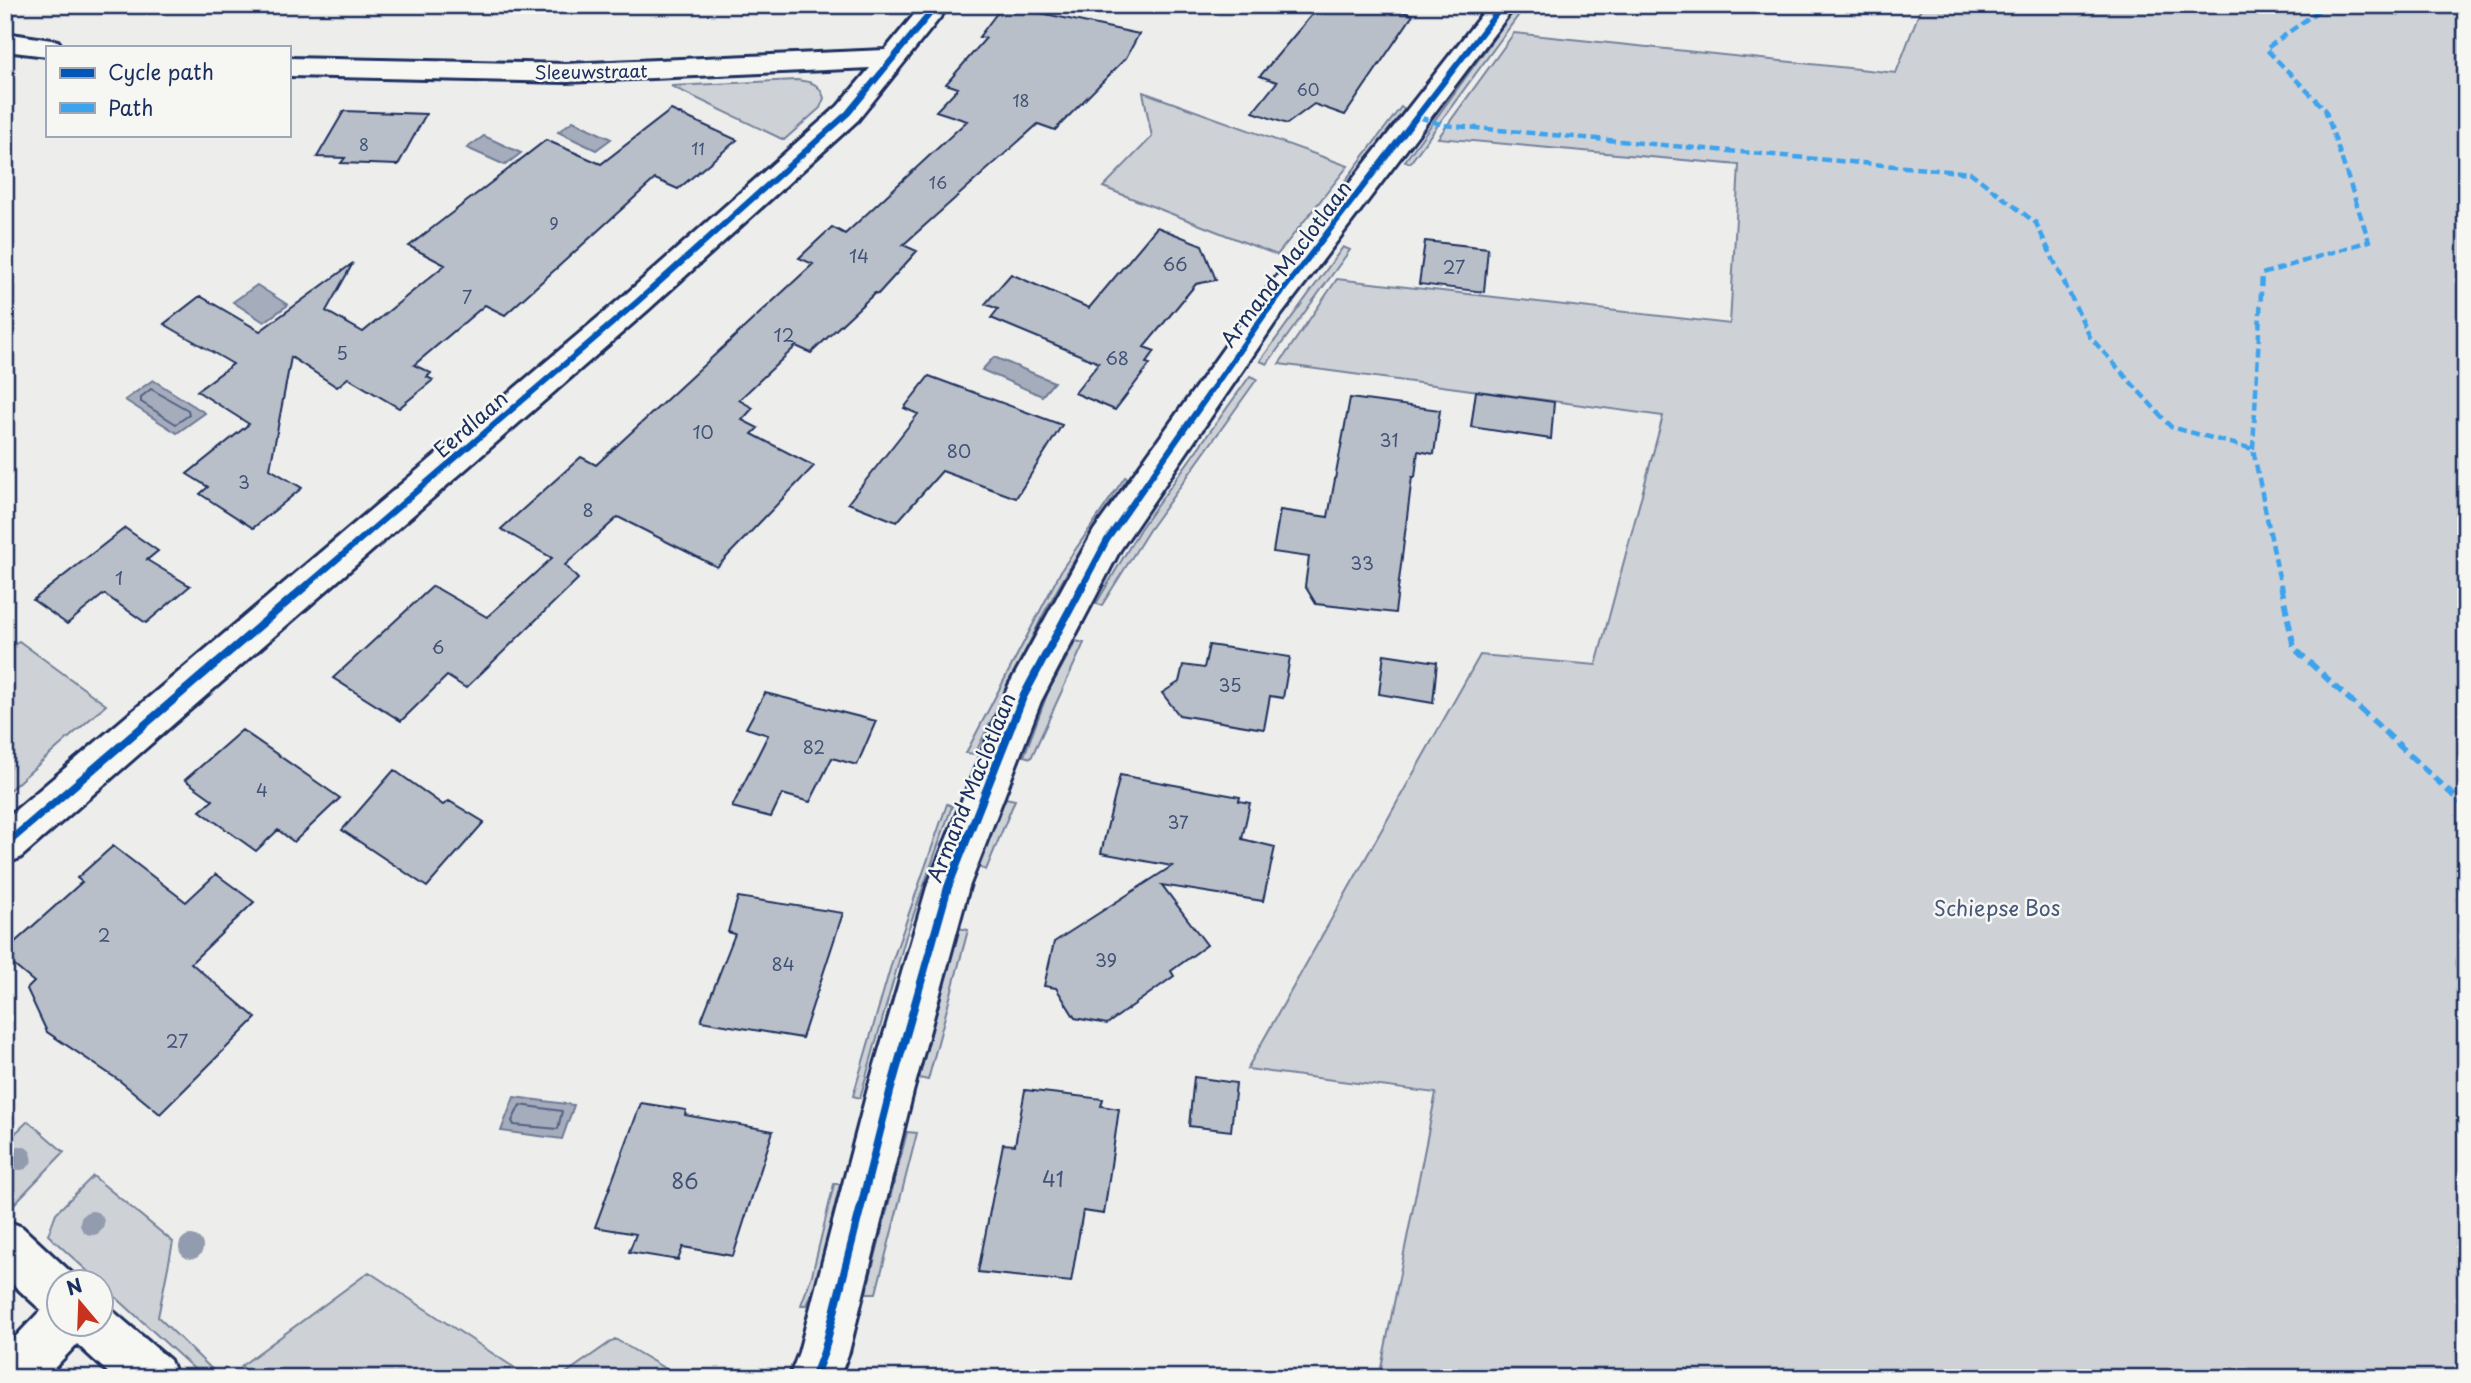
<svg xmlns="http://www.w3.org/2000/svg" width="2471" height="1383" font-family="'Playpen Sans',sans-serif">
<style>
.green{fill:#ced2d7;stroke:#74809a;stroke-width:2}
.water{fill:#a5acbc;stroke:#6e7a96;stroke-width:2}
.lines{fill:none;stroke-linecap:round;stroke-linejoin:round}
.shore{stroke:#526184;stroke-width:2}
.building{fill:#b9bfc8;stroke:#1b2f5e;stroke-width:2}
.minor-casing{stroke:#1b2f5e;stroke-width:6}
.minor{fill:#f6f6f2;fill-rule:evenodd}
.quiet-far1{stroke:#3da3ed;stroke-width:4.5;stroke-dasharray:9 4.5;stroke-linecap:butt}
.quiet{stroke:#3da3ed;stroke-width:6;stroke-dasharray:11 6;stroke-linecap:butt}
.cycleway-far1-casing{stroke:#f6f6f2;stroke-width:10}
.cycleway-casing{stroke:#f6f6f2;stroke-width:12}
.cycleway-far1{stroke:#0057b8;stroke-width:6}
.cycleway{stroke:#0057b8;stroke-width:8}
.tree{fill:#929cae}
.labels{text-anchor:middle;dominant-baseline:central;stroke-width:5;stroke-linejoin:round;paint-order:stroke}
.far-number-label{font-size:16px;fill:#425378}
.far-street-label{font-size:18px;fill:#1b2f5e;stroke:#f6f6f2}
.number-label{font-size:18px;fill:#425378}
.street-label{font-size:21px;fill:#1b2f5e;stroke:#f6f6f2}
.park-label{font-size:21px;fill:#48587c;stroke:#f6f6f2}
.near-number-label{font-size:21px;fill:#425378}
</style>
<rect width="100%" height="100%" fill="#edeeec"/>
<filter id="ink" filterUnits="userSpaceOnUse"><feTurbulence type="fractalNoise" baseFrequency=".0143" numOctaves="2"/><feDisplacementMap in="SourceGraphic" scale="14" xChannelSelector="R" yChannelSelector="G"/><feConvolveMatrix kernelMatrix="1 2 1 2 8 2 1 2 1" color-interpolation-filters="sRGB"/></filter>
<g filter="url(#ink)">
<path class="green" d="M1518 5H1526L1410 163 1405 161Z
M1922 5H2466V1378H1379L1436 1093 1247 1069 1480 655 1596 665 1663 416 1279 364 1337 279 1730 324 1739 165 1438 138 1514 33 1896 73Z
M797 80C812 82 819 83 824 98L820 108 784 140 671 86Z
M1143 92 1348 166 1277 255 1103 187 1152 137Z
M1401 107 1405 109 1293 258 1288 256Z
M1343 247 1350 250 1267 364 1260 361Z
M1250 376 1257 379 1149 530 1102 605 1096 604 1140 529Z
M1125 477 1130 479 1072 564 1044 613 975 754 966 753 1062 569Z
M19 641 106 705 5 794V652Z
M1076 641 1084 643 1031 758 1024 756 1048 692Z
M1005 798 1015 800 986 870 978 867Z
M947 804 952 806 906 936 860 1098 853 1096 892 962Z
M959 928 968 930 928 1080 919 1078Z
M28 1121 64 1152 14 1204 5 1196V1143Z
M907 1132 917 1133 876 1293H866Z
M93 1176 173 1242 158 1317 221 1378H204L48 1235 56 1213Z
M834 1184H840L817 1280 807 1305H801L812 1275Z
M369 1272 530 1378H254L241 1366Z
M615 1339 681 1378H559Z"/>
<path class="water" d="M573 121 611 139 596 150 558 132Z
M484 136 521 153 505 165 467 148Z
M257 285 288 305 264 322 233 302Z
M994 357 1054 382 1042 396 982 370Z
M153 380 205 413 177 433 125 400Z
M514 1097 574 1105 562 1139 501 1131Z"/>
<g class="lines">
<path class="shore" d="M151 389 188 410 189 415 176 424 141 402V397Z
M520 1105 562 1111 558 1129 514 1125 512 1121Z"/>
</g>
<path class="building" d="M1003 5 1139 34 1126 58 1055 130 1038 124 903 245 917 251 878 294 875 293 811 353 796 346 739 400 753 408 742 420 758 428 752 434 814 466 717 567 618 517 565 565 578 579 466 688 447 676 401 721 333 678 433 586 487 617 552 558 501 529 581 457 596 465 813 264 799 258 832 227 845 234 967 121 936 111 958 88 946 84 986 38 979 37Z
M1320 5H1381L1413 15 1345 115 1314 104 1287 124 1253 112 1277 82 1260 76Z
M671 110 737 140 678 189 655 179 505 315 485 305 414 365 431 373 427 377 433 380 399 408 348 378 337 387 291 357 270 469 302 488 253 528 200 494 208 487 187 474 249 424 197 391 233 364 164 324 200 296 260 331 353 263 326 311 363 332 445 265 409 246 546 140 601 164Z
M344 111 426 114 398 165 341 163 345 158 317 157Z
M1157 227 1202 245 1216 280 1196 284 1144 347 1155 351 1146 363 1150 364 1115 410 1075 393 1099 363 991 318 998 309 985 304 1011 274 1089 308Z
M1425 241 1488 248 1484 292 1419 284Z
M929 376 1062 425 1016 498 942 471 897 522 848 503 918 414 904 408Z
M1476 391 1554 402 1551 439 1471 427Z
M1350 398 1440 410 1434 454 1418 451 1415 477H1412L1395 613 1316 604 1305 586 1309 557 1273 552 1280 510 1328 517Z
M125 528 158 551 147 560 190 586 146 623 104 594 67 624 33 600Z
M1209 645 1290 657 1283 698 1270 696 1264 729 1179 715 1162 693 1179 682 1183 665 1204 668Z
M1384 654 1437 662 1433 703 1379 694Z
M765 693 876 721 857 765 832 758 810 802 782 794 771 817 732 807 768 735 746 728Z
M242 730 340 798 294 842 278 830 256 851 200 811 213 800 185 780Z
M394 770 443 805 449 801 484 822 427 887 342 830Z
M1120 775 1240 797 1239 801 1250 803 1242 839 1275 847 1263 901 1162 885 1207 945 1171 971 1174 976 1107 1024 1075 1018 1056 988 1044 986 1054 942 1172 866 1101 853Z
M113 846 186 902 216 874 254 902 191 963 256 1018 160 1114 120 1081 47 1032 27 989 34 982 5 958V951L82 882 77 878Z
M738 897 843 913 802 1038 701 1021 735 934 728 932Z
M1194 1077 1236 1083 1231 1131 1189 1126Z
M1025 1090 1103 1099 1101 1106 1119 1109 1104 1214 1083 1211 1071 1282 978 1272 1003 1144 1015 1145Z
M641 1103 686 1110 685 1115 773 1131 733 1256 683 1247 678 1260 629 1252 636 1234 595 1227Z"/>
<g class="lines">
<defs>
<path id="minor" d="M922 5H950L858 120 648 310 20 858 5 864V819L626 294 838 106 870 68 566 82 289 76V58L566 64 885 50Z
M1489 5H1516L1275 323 1120 550 1041 701 969 887 913 1092 849 1352 839 1378H789L799 1352 867 1092 927 887 1009 685 1094 530 1253 307Z
M5 33 58 41 62 47H47V56L5 51Z
M5 1220 22 1227 77 1278 79 1282H60V1324H102V1304L108 1307 170 1360 177 1378H114L77 1344 45 1378H5V1348L41 1310 5 1277Z"/>
</defs>
<use href="#minor" class="minor-casing"/>
<use href="#minor" class="minor"/>
<path class="quiet-far1" d="M1419 117 1443 125 1971 173 2036 223 2090 337 2171 427 2253 449 2281 587
M2253 449 2262 274 2369 241 2325 109 2266 49 2326 5"/>
<path class="quiet" d="M2281 585 2294 648 2466 807"/>
<defs>
<path id="cycleway-far1" d="M305 587 637 302 848 113 937 5
M1082 587 1107 540 1264 315 1503 5"/>
<path id="cycleway" d="M5 845 307 585
M814 1378 824 1352 890 1092 948 887 1023 697 1083 585"/>
</defs>
<use href="#cycleway-far1" class="cycleway-far1-casing"/>
<use href="#cycleway" class="cycleway-casing"/>
<use href="#cycleway-far1" class="cycleway-far1"/>
<use href="#cycleway" class="cycleway"/>
</g>
<g class="tree">
<circle cx="20" cy="1158" r="12"/>
<circle cx="92" cy="1223" r="12"/>
<circle cx="191" cy="1247" r="12"/>
</g>
</g>
<g class="labels">
<g class="far-number-label">
<text x="1308" y="89">60</text>
<text x="1021" y="100">18</text>
<text x="364" y="144">8</text>
<text x="698" y="148">11</text>
<text x="938" y="182">16</text>
<text x="554" y="223">9</text>
</g>
<g class="far-street-label">
<text transform="translate(591 71) rotate(-1)">Sleeuwstraat</text>
</g>
<g class="number-label">
<text x="859" y="255">14</text>
<text x="1175" y="263">66</text>
<text x="1454" y="266">27</text>
<text x="467" y="296">7</text>
<text x="784" y="334">12</text>
<text x="342" y="352">5</text>
<text x="1117" y="357">68</text>
<text x="703" y="431">10</text>
<text x="1389" y="439">31</text>
<text x="959" y="450">80</text>
<text x="244" y="481">3</text>
<text x="588" y="509">8</text>
<text x="1362" y="562">33</text>
<text x="119" y="577">1</text>
<text x="438" y="646">6</text>
<text x="1230" y="684">35</text>
<text x="814" y="746">82</text>
<text x="262" y="789">4</text>
<text x="1178" y="821">37</text>
<text x="104" y="934">2</text>
<text x="1106" y="959">39</text>
<text x="783" y="963">84</text>
<text x="177" y="1040">27</text>
</g>
<g class="street-label">
<text transform="translate(1285 263) rotate(-53)">Armand Maclotlaan</text>
<text transform="translate(470 423) rotate(-41)">Eerdlaan</text>
<text transform="translate(970 787) rotate(-68)">Armand Maclotlaan</text>
</g>
<g class="park-label">
<text x="1997" y="907">Schiepse Bos</text>
</g>
<g class="near-number-label">
<text x="1053" y="1178">41</text>
<text x="685" y="1180">86</text>
</g>
</g>
<rect width="2471" height="1383" fill="none" stroke="#f6f6f2" stroke-width="28"/>
<rect x="14" y="14" width="2443" height="1355" fill="none" stroke="#1b2f5e" stroke-width="2.5" filter="url(#ink)"/>
<rect x="46" y="46" width="245" height="91" fill="#f6f6f2" stroke="#9ea6b7" stroke-width="2"/>
<rect x="60" y="68" width="35" height="10" fill="#0057b8" stroke="#9ea6b7" stroke-width="2"/>
<text x="108" y="80" font-size="21" fill="#1b2f5e">Cycle path</text>
<rect x="60" y="103" width="35" height="10" fill="#3da3ed" stroke="#9ea6b7" stroke-width="2"/>
<text x="108" y="116" font-size="21" fill="#1b2f5e">Path</text>
<g transform="translate(80 1303) rotate(341)"><circle r="33" fill="#f6f6f2" stroke="#9ea6b7" stroke-width="2"/>
<path d="M0-5L12 26L0 18L-12 26Z" fill="#c8321e"/>
<text y="-10" font-size="19" font-weight="bold" text-anchor="middle" fill="#1b2f5e">N</text>
</g>
</svg>
